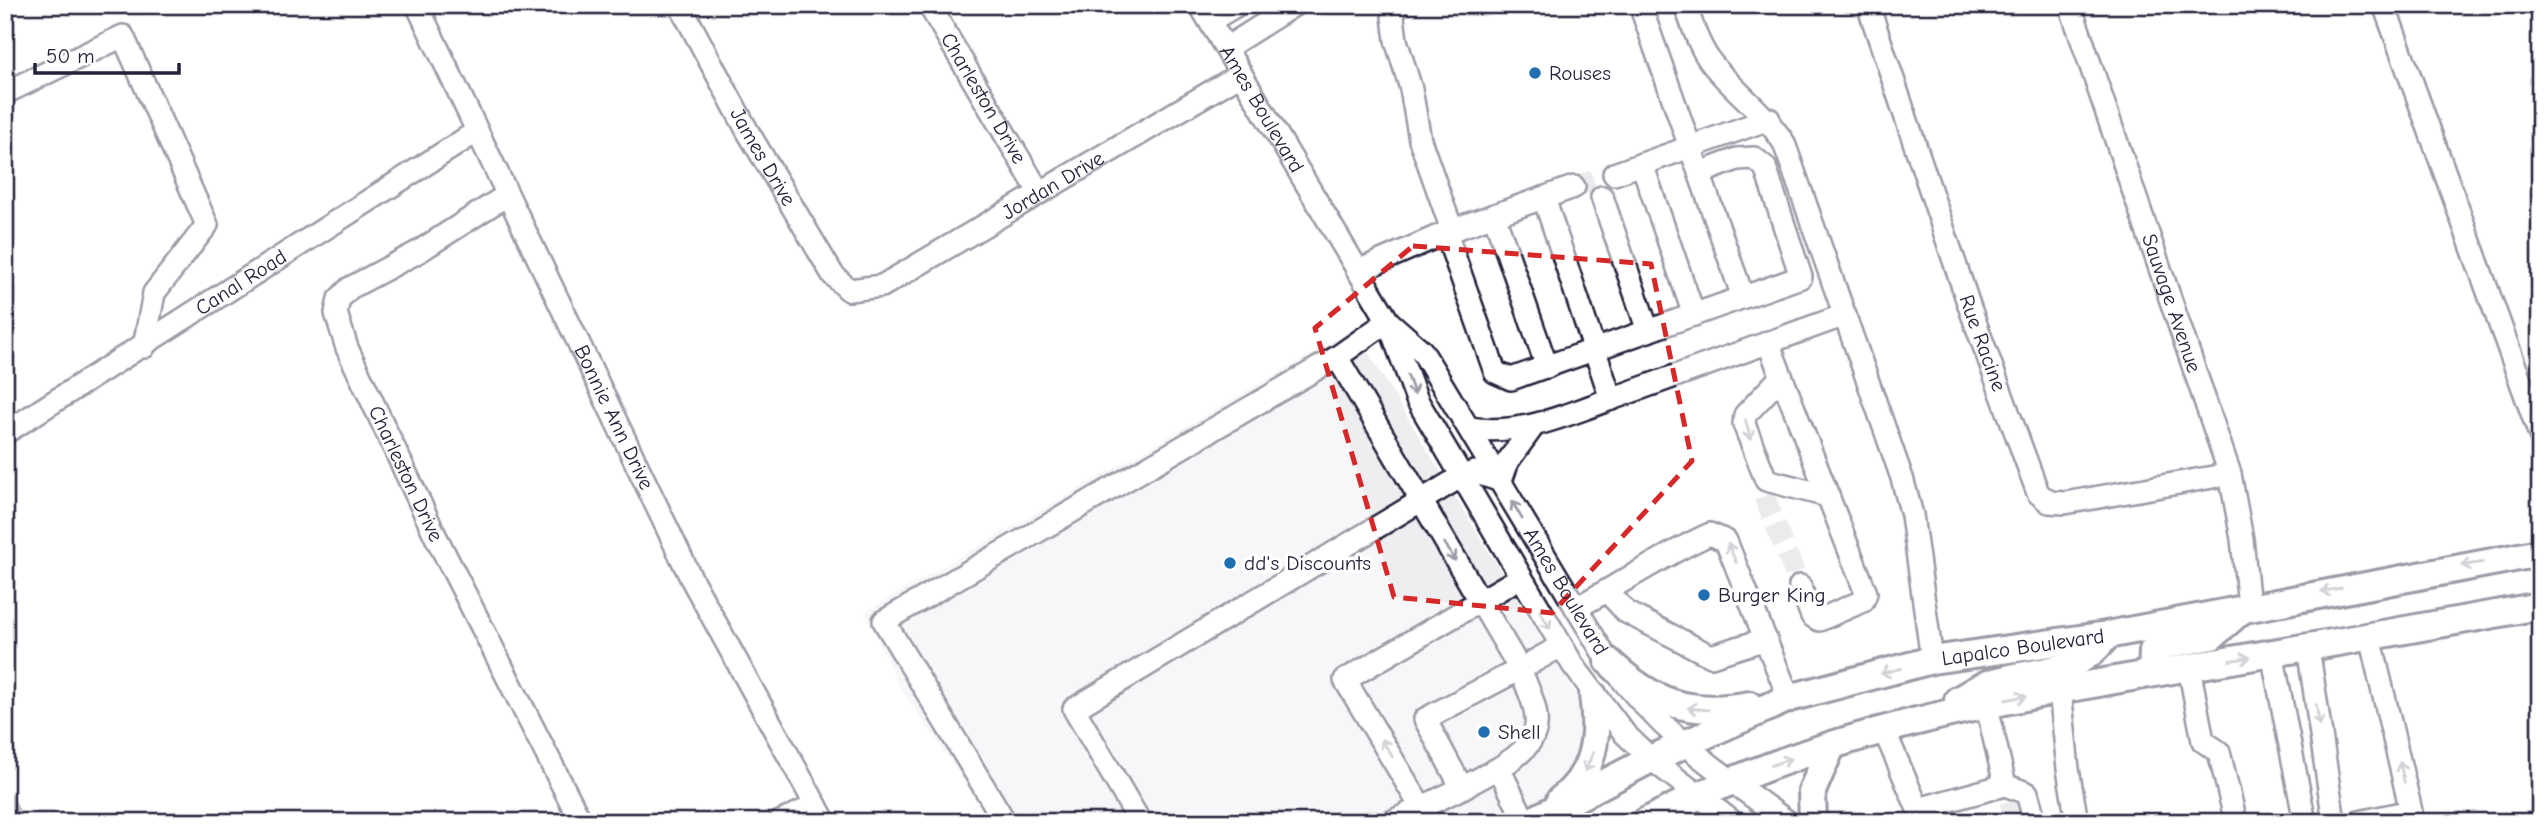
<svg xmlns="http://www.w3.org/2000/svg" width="2545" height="827" font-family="'Comic Neue',sans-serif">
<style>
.built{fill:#eeeef1}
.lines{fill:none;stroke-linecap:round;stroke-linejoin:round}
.stream{stroke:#7a7a88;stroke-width:6}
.minor-tunnel{stroke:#d3d3d8;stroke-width:21;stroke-dasharray:21 10;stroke-linecap:butt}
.minor-casing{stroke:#22223b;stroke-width:26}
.major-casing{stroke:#22223b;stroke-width:32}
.minor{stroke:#fff;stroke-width:21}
.major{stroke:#fff;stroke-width:26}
.oneway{stroke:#9c9ca7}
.marked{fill:none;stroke:#d62828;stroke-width:5;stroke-dasharray:14 9;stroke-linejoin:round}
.poi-dot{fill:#1f6fb2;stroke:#fff;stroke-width:2.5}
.labels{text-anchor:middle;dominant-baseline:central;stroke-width:7;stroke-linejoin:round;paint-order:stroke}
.poi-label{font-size:21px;fill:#22223b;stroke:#fff;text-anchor:start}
.street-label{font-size:21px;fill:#22223b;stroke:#fff}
</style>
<rect width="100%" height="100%" fill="#fff"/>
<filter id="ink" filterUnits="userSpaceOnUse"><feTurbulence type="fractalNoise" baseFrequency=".0143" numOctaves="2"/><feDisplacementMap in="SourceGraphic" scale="14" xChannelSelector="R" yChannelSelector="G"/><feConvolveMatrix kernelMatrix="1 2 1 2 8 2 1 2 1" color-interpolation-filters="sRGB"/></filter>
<g filter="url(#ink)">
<path class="built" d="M1354 329 1575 694 1586 723 1578 762 1554 795 1498 822H992L897 683 865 612Z"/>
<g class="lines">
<path class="stream" d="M5 787 22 822"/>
<path class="minor-tunnel" d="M1574 187 1614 174
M1764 496 1800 586
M2010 801 2015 822
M1953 816 1955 822"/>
<defs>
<g id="minor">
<path id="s1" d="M417 5 691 578 825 822"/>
<path id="s2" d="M680 5 748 132 833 275 849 290 882 286 1241 74"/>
<path id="s3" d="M929 5 1039 192"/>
<path id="s4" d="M1200 5 1388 321 1417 400 1573 665 1625 734 1651 759 1733 822"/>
<path d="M1640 5 1743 297"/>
<path d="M1685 5C1693 26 1699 48 1713 65 1736 93 1764 112 1784 143L1902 478 1912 515 1932 660"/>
<path id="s5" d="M1868 5 1971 311 2038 493 2049 502 2065 503 2230 474"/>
<path id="s6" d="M2070 5 2230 474 2242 539 2249 606"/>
<path d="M2384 5 2540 435"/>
<path d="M1210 21 1237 5"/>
<path d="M1226 48 1294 5"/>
<path d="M9 91 123 36 207 225 154 293 144 347"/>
<path d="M1642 164 1694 315"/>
<path d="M1614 174 1769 119"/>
<path id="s7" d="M507 195 418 252 350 288 339 299 336 313 347 348 436 537 581 822"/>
<path d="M1602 197 1648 331"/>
<path d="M1494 215 1547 367"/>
<path d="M1452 230 1574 187"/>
<path d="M1446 233 1495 372 1511 379 1801 277 1765 167 1754 158 1737 159 1700 173"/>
<path d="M1358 271 1452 230 1420 140 1411 89 1396 40 1393 17 1396 5"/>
<path d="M1388 321 1337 357 1520 669 1561 646"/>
<path id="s8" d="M1389 322 1422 351 1608 661C1660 733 1717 771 1788 822"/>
<path d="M1768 342 1866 593 1863 601 1819 620 1812 616 1800 586"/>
<path d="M1781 377 1745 415 1744 424 1766 480 1828 496"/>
<path d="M1611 399 1845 315"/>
<path d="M1469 428C1521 436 1563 416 1611 399L1544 198"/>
<path id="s9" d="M5 433 476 132"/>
<path d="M1607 591 1626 612 1711 656 1766 639"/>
<path d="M1576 608C1621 584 1663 555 1710 534L1726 541 1789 698"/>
<path d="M2308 647 2334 822"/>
<path d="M2272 653 2305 822"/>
<path d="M2189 667 2203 741 2219 752 2236 822"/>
<path d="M2060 690 2068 769 2077 822"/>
<path d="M1884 730 1918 809 2005 785 1986 703"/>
<path d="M1499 768 1462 788 1425 719 1520 669C1540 717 1550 737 1499 768L1525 822"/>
<path d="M2005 785 2027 793 2035 822"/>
<path d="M780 822 816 805"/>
<path d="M1005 822 884 621 1337 357"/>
<path d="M1140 822 1074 709 1462 476 1474 472 1501 481 1508 461 1532 428"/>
<path d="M1391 822 1462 788"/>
<path d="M1430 822 1345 680 1521 577"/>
<path d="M2359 822 2411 811 2370 637"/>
</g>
<g id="major">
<path d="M1608 661C1654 704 1688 716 1750 705"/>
<path d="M2152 673 2153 651 2165 645 2212 636 2244 608"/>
<path d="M1958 700C1968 695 1977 688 1988 684 2033 668 2076 679 2107 635"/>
<path d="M1560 800C1595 774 1599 735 1593 695"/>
<path id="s10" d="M1530 822 1651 759 1789 698 1932 660 2107 635 2540 553"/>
<path d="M1645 822C1815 731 2008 698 2196 666 2311 647 2425 627 2540 606"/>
<path d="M1813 822 1812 791 1832 745"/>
</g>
</defs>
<use href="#minor" class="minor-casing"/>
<use href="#major" class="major-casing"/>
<use href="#minor" class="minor"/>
<use href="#major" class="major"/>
</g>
<defs><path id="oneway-shaft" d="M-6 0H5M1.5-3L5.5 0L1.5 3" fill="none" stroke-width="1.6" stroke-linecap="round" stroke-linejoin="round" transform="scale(1.75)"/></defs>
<g class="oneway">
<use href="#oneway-shaft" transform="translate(1411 385) rotate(70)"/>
<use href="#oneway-shaft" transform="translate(1748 430) rotate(75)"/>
<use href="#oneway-shaft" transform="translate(1517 510) rotate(-120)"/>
<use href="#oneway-shaft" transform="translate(1450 552) rotate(59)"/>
<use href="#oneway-shaft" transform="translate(1732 553) rotate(-114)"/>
<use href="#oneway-shaft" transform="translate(2472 564) rotate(171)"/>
<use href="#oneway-shaft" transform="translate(2331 590) rotate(169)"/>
<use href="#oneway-shaft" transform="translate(1545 620) rotate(60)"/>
<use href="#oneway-shaft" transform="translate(2240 659) rotate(-9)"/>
<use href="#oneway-shaft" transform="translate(1891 671) rotate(165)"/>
<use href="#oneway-shaft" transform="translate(2016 698) rotate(-10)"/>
<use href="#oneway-shaft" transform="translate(1698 709) rotate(-175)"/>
<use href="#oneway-shaft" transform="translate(2318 715) rotate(81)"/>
<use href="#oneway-shaft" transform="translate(1387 748) rotate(-121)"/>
<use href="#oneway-shaft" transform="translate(1589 762) rotate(113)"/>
<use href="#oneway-shaft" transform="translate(1781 762) rotate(-19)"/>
<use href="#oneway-shaft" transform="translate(2402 772) rotate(-103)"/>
</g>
</g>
<path d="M0 0H2545V827H0ZM1413 246 1651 264 1692 461 1552 613 1394 597 1315 328Z" fill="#fff" fill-opacity=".55" fill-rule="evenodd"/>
<path class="marked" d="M1413 246 1651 264 1692 461 1552 613 1394 597 1315 328Z"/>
<g class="poi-dot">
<circle cx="1535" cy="73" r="7"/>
<circle cx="1230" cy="563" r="7"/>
<circle cx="1704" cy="595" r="7"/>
<circle cx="1484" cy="732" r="7"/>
</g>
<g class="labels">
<g class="poi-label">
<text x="1549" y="73">Rouses</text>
<text x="1244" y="563">dd's Discounts</text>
<text x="1718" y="595">Burger King</text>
<text x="1498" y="732">Shell</text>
</g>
<g class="street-label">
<text stroke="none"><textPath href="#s3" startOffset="108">Charleston Drive</textPath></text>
<text stroke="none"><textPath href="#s4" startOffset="121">Ames Boulevard</textPath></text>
<text stroke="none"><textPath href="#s2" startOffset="173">James Drive</textPath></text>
<text stroke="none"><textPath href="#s2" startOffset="564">Jordan Drive</textPath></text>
<text stroke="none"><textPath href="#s9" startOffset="280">Canal Road</textPath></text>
<text stroke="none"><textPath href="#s6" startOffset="315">Sauvage Avenue</textPath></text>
<text stroke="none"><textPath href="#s5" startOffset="357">Rue Racine</textPath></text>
<text stroke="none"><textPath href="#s1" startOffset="457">Bonnie Ann Drive</textPath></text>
<text stroke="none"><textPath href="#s7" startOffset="388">Charleston Drive</textPath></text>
<text stroke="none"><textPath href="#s8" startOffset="324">Ames Boulevard</textPath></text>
<text stroke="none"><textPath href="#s10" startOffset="527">Lapalco Boulevard</textPath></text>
</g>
</g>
<rect width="2545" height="827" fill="none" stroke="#fff" stroke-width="28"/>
<rect x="14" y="14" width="2517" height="799" fill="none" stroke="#22223b" stroke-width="2.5" filter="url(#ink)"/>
<path d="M35 63v10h144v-10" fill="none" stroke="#22223b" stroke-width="3.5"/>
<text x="46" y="63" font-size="21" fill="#22223b" stroke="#ffffff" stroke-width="5" paint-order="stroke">50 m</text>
</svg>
